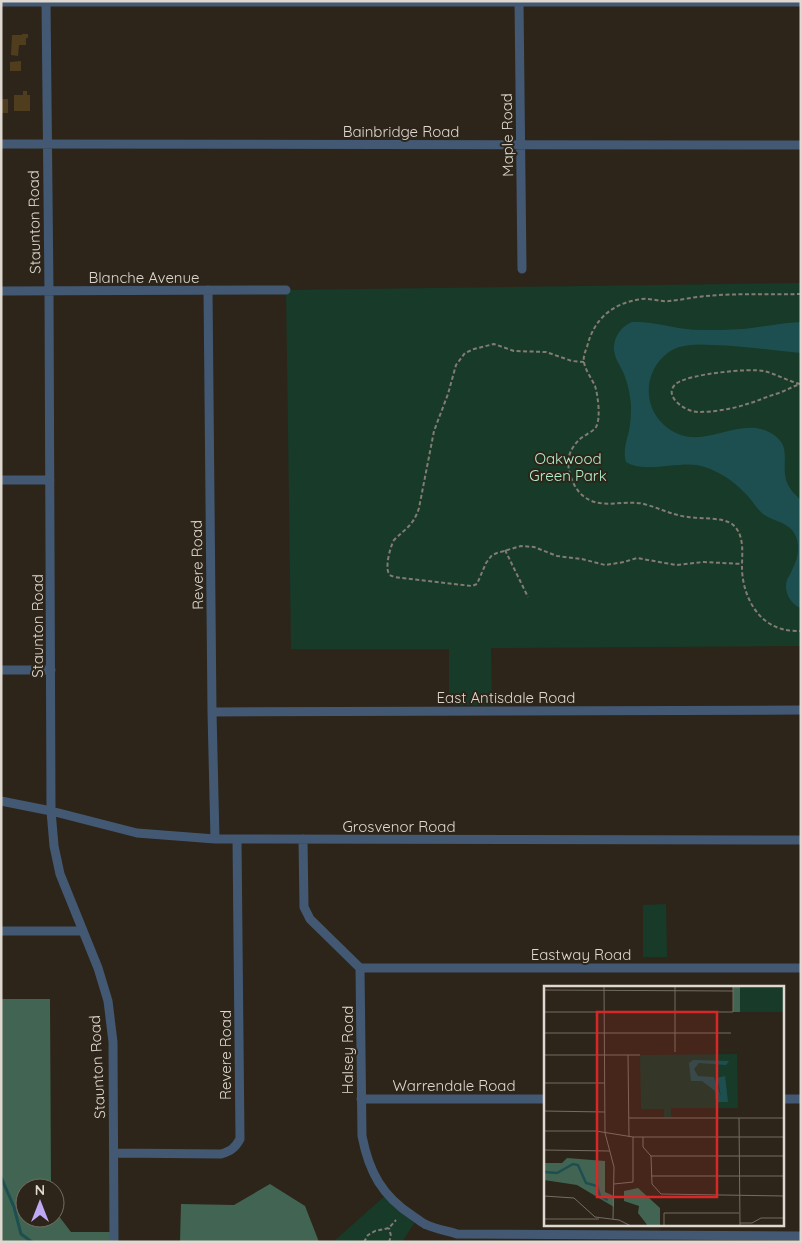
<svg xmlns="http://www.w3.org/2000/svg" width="802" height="1243" font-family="Quicksand,sans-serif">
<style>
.green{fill:#183a29}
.forest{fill:#416552}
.water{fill:#1e4f50}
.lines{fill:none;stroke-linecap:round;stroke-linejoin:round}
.stream{stroke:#1e4f50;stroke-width:3}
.building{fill:#4f3d1e}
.path{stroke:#837c72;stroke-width:2;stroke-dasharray:4 2.5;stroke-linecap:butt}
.street{stroke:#435973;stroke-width:9}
.labels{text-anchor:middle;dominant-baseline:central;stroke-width:4;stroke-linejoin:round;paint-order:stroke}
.street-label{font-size:15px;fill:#ded8d0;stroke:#2d2519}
.park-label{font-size:15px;fill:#b0f1cd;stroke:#2d2519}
.inset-river{fill:none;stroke:#1e4f50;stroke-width:2.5}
.inset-road{fill:none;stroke:#746d62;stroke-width:1}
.view{fill:#d62828;fill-opacity:0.15;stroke:#d62828;stroke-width:2.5}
.inset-edge{fill:none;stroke:#ded8d0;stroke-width:2.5}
</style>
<rect width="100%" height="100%" fill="#2d2519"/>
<path class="green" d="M801 283V646L491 648 492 705H449V649H291L286 290Z
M666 904 667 957H643V905Z
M387 1194 417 1219 402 1242H333Z"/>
<path class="forest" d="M1 999H50L51 1188H25V1218H55V1211L71 1232H114V1242H1Z
M270 1184 305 1206 319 1242H180L181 1204 234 1205Z"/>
<path class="water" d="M632 322C655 321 677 330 701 330 715 330 729 330 743 329 762 327 781 323 801 322V353C772 350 743 346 713 345 702 344 690 344 679 347 659 354 647 375 649 395 650 411 661 426 676 433 706 448 739 417 769 432 791 444 783 456 785 475 786 485 793 493 801 500V608C791 605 783 591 787 580 788 577 791 574 792 570 799 558 802 539 790 528 782 521 771 520 763 514 756 508 752 500 746 494 733 480 716 469 697 465 677 462 643 473 626 462 622 448 629 437 630 424 631 418 631 411 631 405 630 394 628 384 624 374 620 365 613 357 614 346 615 335 622 326 632 322Z"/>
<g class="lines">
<path class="stream" d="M1 1177 14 1207 21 1234 32 1242"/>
</g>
<path class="building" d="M22 34H28V38H26V45H19L18 56 11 55 12 35H22Z
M21 61V71H10V62Z
M23 91H27V95H30V111H14V95H23Z
M1 99H8V113H1Z"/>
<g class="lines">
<path class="path" d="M801 294C769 295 737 293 706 296 694 297 681 300 669 301 660 302 651 298 642 299 613 303 594 318 587 347 585 352 583 357 584 362 585 370 592 379 595 386 598 395 601 419 596 427 592 433 583 435 578 441 574 445 570 451 569 457 566 469 573 487 582 495 600 511 623 499 644 504 659 508 672 515 688 517 700 519 722 517 732 524 745 534 742 553 742 567 742 592 755 622 782 629 788 631 795 631 801 631
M584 362 572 361 546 352 514 351 494 344 474 349 465 353 456 365 448 394 434 431 419 508C413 526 406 528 394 540 390 547 384 570 390 575 391 576 392 576 394 577L472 586 477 584 486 563 492 555 497 553 521 546 534 547 557 556 582 559 605 565 624 562 637 558 676 565 704 562 742 564
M800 384C788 381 776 374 764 371 748 368 690 374 677 383 661 395 685 412 698 412 713 412 733 409 747 404 758 401 768 396 779 393 787 390 793 386 801 384
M505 550 528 597
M364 1242 368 1235 375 1231 389 1228 396 1220
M389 1242 391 1236 389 1228"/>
<path class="street" d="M46 1 49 291 51 811 54 846 60 874 98 968 108 1001 113 1042 114 1242
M519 1 522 269
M1 2H801
M1 144 801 145
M208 290 212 712 215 839
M1 291 286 290
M1 480H50
M1 670H51
M212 712 801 710
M1 801 51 811 137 833 215 839 801 840
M303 839 304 907 310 919 360 968 362 1136C369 1172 382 1196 413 1216 418 1219 422 1223 427 1225 436 1229 447 1231 457 1234L801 1236
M1 931H83
M360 968H801
M361 1099H546
M783 1099H801
M114 1153 221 1154C231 1151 235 1148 240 1139L237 839"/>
</g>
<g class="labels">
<g class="street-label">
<text x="401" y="131">Bainbridge Road</text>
<text transform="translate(507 135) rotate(-91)">Maple Road</text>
<text transform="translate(34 222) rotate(-91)">Staunton Road</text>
<text x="144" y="277">Blanche Avenue</text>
<text transform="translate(197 565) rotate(-91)">Revere Road</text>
<text transform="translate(37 626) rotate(-90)">Staunton Road</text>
<text x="506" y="697">East Antisdale Road</text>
<text x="399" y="826">Grosvenor Road</text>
<text x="581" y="954">Eastway Road</text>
<text transform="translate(347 1050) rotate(-90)">Halsey Road</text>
<text transform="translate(225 1055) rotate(-90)">Revere Road</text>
<text transform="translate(97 1067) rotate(-93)">Staunton Road</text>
<text x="454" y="1085">Warrendale Road</text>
</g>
<g class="park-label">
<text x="568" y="458">Oakwood<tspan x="568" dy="17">Green Park</tspan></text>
</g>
</g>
<g transform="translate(544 986)">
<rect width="240" height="240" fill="#2d2519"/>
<path d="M196 0H240V26H196ZM193 68 194 122H127V131H120V123H97L96 69Z" fill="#183a29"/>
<path d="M189 0H196V26H189ZM23 172 61 175V206L70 210V221L33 199 0 194V177H18ZM94 202 116 222V240H104L94 227 95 220 80 215V205Z" fill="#416552"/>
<path d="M149 74 185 75 182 79 155 77 150 83 154 90 170 91 177 110 173 92 181 90 184 116H172L171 105 158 95H147L145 77Z" fill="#1e4f50"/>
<path class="inset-river" d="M0 186 13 187 29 178 34 179 42 197 53 200 56 210 64 214"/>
<path class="inset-road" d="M60 0 61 147 70 181 69 233M131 0V66M0 4 189 5M0 26H189V0M0 47H187M0 69H96M84 69 85 151M0 97H61M0 125 61 126M85 132H240M195 132 196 240M0 145H52L89 151H240M99 151V161L107 170 108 198 117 208 240 210M0 164 66 165M107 170H240M107 190H240M70 198 89 196V151M0 210 30 212 51 231 75 234 87 240M0 233H55M196 237H208L217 232H240M120 240V227H195"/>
<path class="view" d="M53 26H173V211H53Z"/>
<rect width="240" height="240" class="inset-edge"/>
</g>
<rect width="802" height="1243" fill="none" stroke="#ded8d0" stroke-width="5"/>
<g transform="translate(40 1203)"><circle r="24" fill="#2d2519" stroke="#746d62"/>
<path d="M0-4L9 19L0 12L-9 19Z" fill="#bfa9f4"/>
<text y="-8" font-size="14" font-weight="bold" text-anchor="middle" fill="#ded8d0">N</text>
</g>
</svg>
